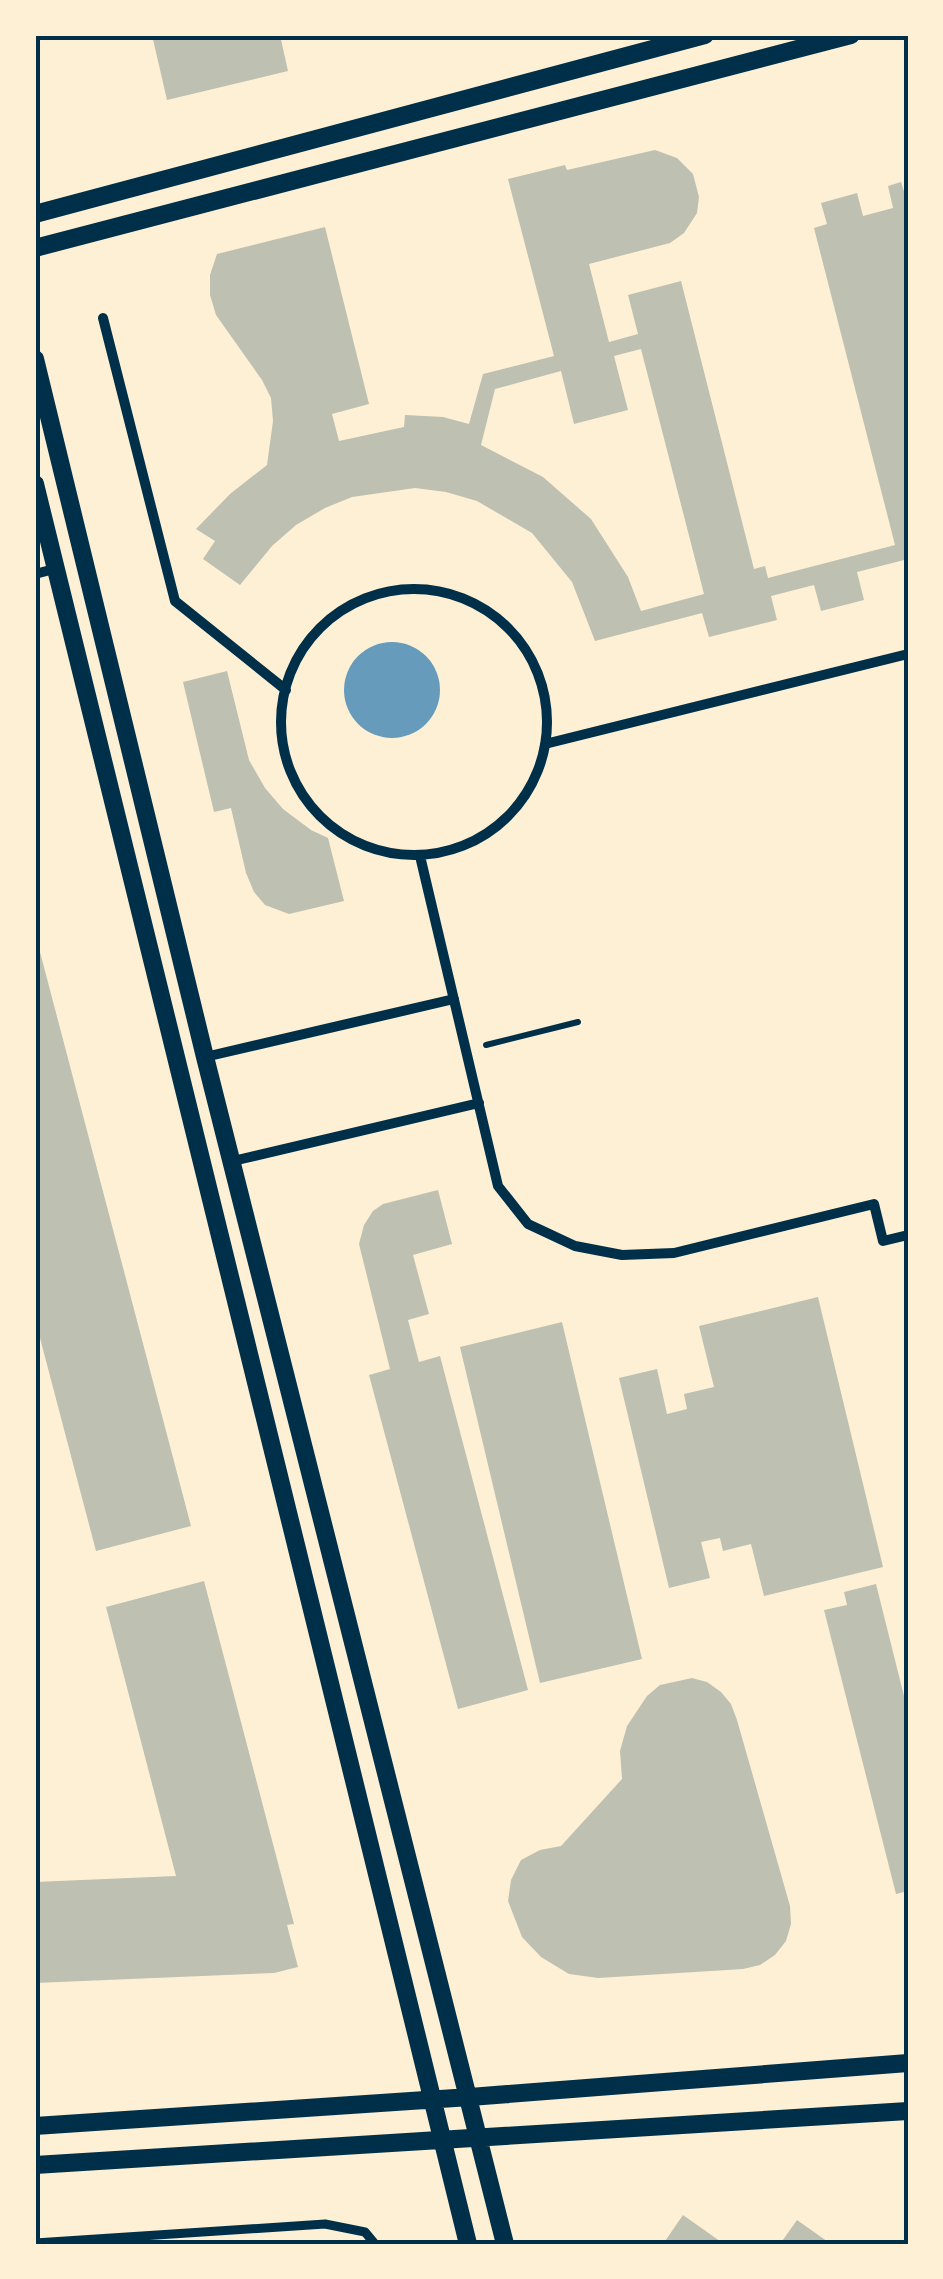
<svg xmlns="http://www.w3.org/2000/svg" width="943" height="2279" font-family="Rubik,sans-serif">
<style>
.water{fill:#669bbc}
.building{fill:#bec0b2;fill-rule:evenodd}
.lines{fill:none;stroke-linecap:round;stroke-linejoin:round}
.path{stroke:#003049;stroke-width:6}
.pedestrian{stroke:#003049;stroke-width:9}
.minor{stroke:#003049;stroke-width:10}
.tertiary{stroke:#003049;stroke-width:18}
.neatline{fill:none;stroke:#003049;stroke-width:4}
</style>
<rect width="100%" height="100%" fill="#fdf0d5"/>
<path class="water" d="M344 690a48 48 0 1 1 96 0a48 48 0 1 1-96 0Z"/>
<path class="building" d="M152 35H280L288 71 167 100Z
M655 150 677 158 693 174 699 197 697 213 684 233 670 243 589 264 609 342 638 334 628 295 681 281 754 569 765 566 768 578 895 545 814 228 827 224 821 203 857 193 863 216 893 208 888 186 901 182 908 204V559L857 572 864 600 821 611 814 585 771 596 777 620 709 637 702 613 595 641 572 582 532 533 477 501 446 492 415 488 352 497 325 508 296 525 272 546 240 585 203 559 215 541 196 529 230 494 267 465 273 421 271 398 262 380 216 315 210 295V275L217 254 325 227 369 404 332 414 339 441 404 427 405 415 443 417 469 424 483 374 554 356 508 179 565 165 567 170ZM641 349 704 594 641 611 628 577 591 519 543 477 481 445 495 389 561 371 574 424 628 410 614 356Z
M227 671 249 760 265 788 283 809 311 830 328 838 344 901 289 914 265 905 254 892 246 873 231 808 214 812 183 682Z
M35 933 191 1526 96 1551 35 1319Z
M438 1190 452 1244 413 1255 429 1314 408 1320 419 1362 440 1356 528 1690 458 1709 369 1375 390 1369 359 1244 364 1225 373 1211 383 1204Z
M818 1297 883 1567 764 1596 751 1544 723 1551 720 1538 701 1542 710 1578 669 1588 619 1378 657 1369 667 1414 687 1409 684 1394 714 1387 699 1326Z
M562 1322 642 1659 540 1683 460 1347Z
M204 1581 294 1924 287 1925 298 1967 274 1973 35 1983V1882L176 1876 106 1607Z
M876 1584 908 1712V1891L896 1894 824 1610 847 1605 844 1592Z
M692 1678 707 1682 721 1692 731 1704 737 1720 790 1906 791 1924 786 1941 775 1955 760 1965 743 1969 598 1978 569 1974 541 1957 522 1937 508 1901 511 1880 521 1860 540 1850 561 1846 622 1779 620 1751 627 1726 647 1696 660 1685Z
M683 2215 724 2244H663Z
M797 2220 831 2244H780Z"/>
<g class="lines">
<path class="path" d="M486 1045 578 1022"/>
<path class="pedestrian" d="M35 2243 325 2224 365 2232 375 2244"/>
<path class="minor" d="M103 318 175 601 286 690
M35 574 58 568
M281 722a133 133 0 1 1 266 0a133 133 0 1 1-266 0Z
M545 744 908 654
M420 856 498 1186 528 1224 575 1246 622 1255 674 1253 874 1204 883 1241 908 1235
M205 1057 454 999
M233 1161 479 1103"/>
<path class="tertiary" d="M35 214 705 35
M35 248 851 35
M35 359 205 1057 505 2244
M35 484 468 2244
M35 2126 470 2097 908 2063
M35 2165 908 2111"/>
</g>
<rect width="943" height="2279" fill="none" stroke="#fdf0d5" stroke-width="75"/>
<rect x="38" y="38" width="868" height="2204" class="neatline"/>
</svg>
